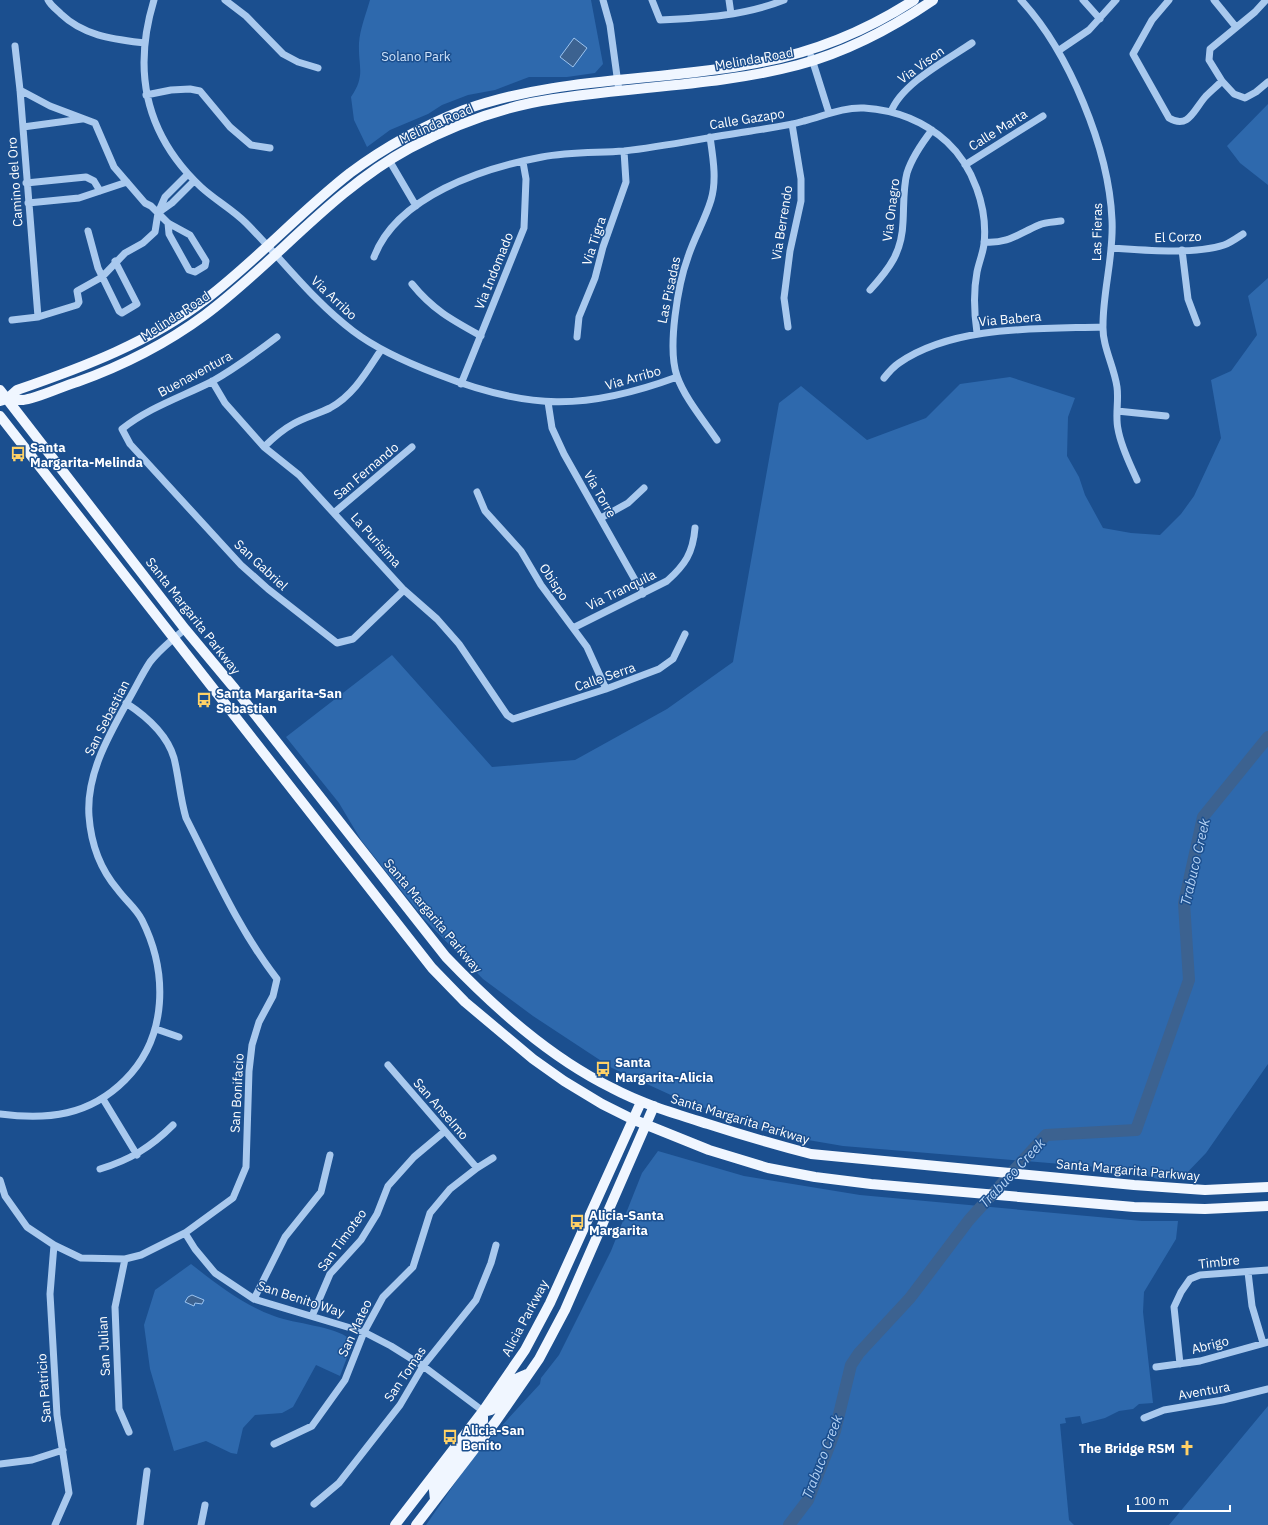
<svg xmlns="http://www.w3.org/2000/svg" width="1268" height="1525" font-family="'IBM Plex Sans',sans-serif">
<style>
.green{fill:#2e69ad}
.water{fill:#3c6290;stroke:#9cc4f0}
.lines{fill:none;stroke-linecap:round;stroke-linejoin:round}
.river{stroke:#3c6290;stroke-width:12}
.minor{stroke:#a9c9ee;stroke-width:7}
.major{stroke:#f0f6ff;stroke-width:10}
.labels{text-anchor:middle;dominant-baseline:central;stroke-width:3;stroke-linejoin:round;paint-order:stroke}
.park-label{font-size:13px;fill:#cfe3fa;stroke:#1b4f8f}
.street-label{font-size:13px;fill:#fff;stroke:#1b4f8f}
.poi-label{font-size:13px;font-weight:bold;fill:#fff;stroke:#1b4f8f;text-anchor:start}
.water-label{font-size:14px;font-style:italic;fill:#b5d3f5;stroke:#1b4f8f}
</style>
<rect width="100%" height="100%" fill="#1b4f8f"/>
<path class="green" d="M370 0H591L603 64 595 73 567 77H529L495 90 468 95 442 105 428 114 390 130 367 147 354 120 351 97C366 75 358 67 359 43 360 29 366 14 370 0Z
M1268 104V185L1240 163 1227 146Z
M1268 278V1064L1206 1153 1181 1179H1158L1122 1169 843 1146 773 1134 673 1096 612 1068 533 1016 483 979 424 919 361 840 339 803 286 737 392 655 492 767 575 760 667 709 733 662 779 403 801 386 867 440 926 418 960 384 1010 377 1075 398 1068 417 1067 456 1079 477 1085 495 1103 528 1131 533 1160 535 1181 514 1194 496 1221 438 1211 380 1231 371 1257 335 1248 296Z
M658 1151 744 1176 860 1195 1142 1221H1178L1176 1239 1144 1292 1143 1312 1153 1403 1139 1404 1133 1409 1119 1411 1105 1418 1082 1424 1080 1416 1065 1418 1066 1423 1060 1424 1069 1520 1074 1525H426L473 1457 540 1384 541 1378 559 1355 611 1251 642 1173Z
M191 1264C218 1285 242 1304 274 1316 295 1324 334 1326 350 1339L349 1352 340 1376 316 1365 293 1407 282 1413 255 1415 243 1428 237 1454 231 1453 206 1441 174 1451 150 1369 144 1325 155 1290Z
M1268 1406V1525H1169Z"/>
<path class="water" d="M574 38 587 48 573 67 560 57Z
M192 1295 204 1300 202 1304 195 1303 194 1306 185 1302 188 1297Z"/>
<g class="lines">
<path class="river" d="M789 1525 808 1500 835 1431 851 1365 859 1353 910 1298 969 1220 1046 1135 1136 1130 1189 980 1184 903 1203 817 1268 737"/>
<path class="minor" d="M48 0C51 6 56 9 61 14 84 36 113 39 144 43
M154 0C132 72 146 135 201 187 215 200 232 209 246 223 282 259 312 300 353 331 378 350 408 363 437 374 528 410 585 411 677 377
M225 0 246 16 283 54 298 62 318 68
M603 0 610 25 619 91
M652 0 660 20C702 18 744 16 784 0
M729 0 731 14
M1021 0C1069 52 1109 149 1112 220 1114 255 1103 290 1103 325 1102 346 1114 366 1117 387 1119 401 1115 416 1118 429 1121 447 1130 464 1137 480
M1083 0 1100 19
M1169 0 1152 20 1133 54 1169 118C1189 130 1194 109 1206 96 1211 91 1217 86 1222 81
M1214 0 1236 27
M1266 0 1255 12 1210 49 1209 60 1222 81 1234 94 1245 98 1256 92 1268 82
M15 46 20 90 38 317
M1058 51 1089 30 1116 0
M811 56 829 113
M20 90 50 106 95 123 114 167 145 203 151 206 168 223 190 235 206 261 205 266 195 272 189 270 169 234 168 223
M146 95 171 90 190 89 200 91 230 127 251 145 270 148
M891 112C901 84 947 60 972 43
M23 127 82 119
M710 137C713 158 717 180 711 200 705 220 694 238 688 257 678 284 667 348 677 376 684 397 704 421 717 440
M389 160 416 206
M965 165 1043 116
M26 183 86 177 94 181 100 191
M28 203 79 198 127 182
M158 213 172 203 194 181
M88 231 98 268 119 311 122 313 137 304 115 261
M984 242C1008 244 1018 234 1039 225 1045 222 1054 222 1061 221
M1111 248C1143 250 1193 255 1224 245 1230 243 1237 238 1243 234
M1182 250 1188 299 1197 323
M374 257C397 196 483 168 542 157 569 152 597 153 624 151 667 146 709 137 751 131 769 128 787 126 804 121 824 116 843 107 864 108 895 110 924 121 947 142 973 166 988 208 984 244 983 253 979 262 977 272 973 293 974 312 977 333
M412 284C433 310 452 320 481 336
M870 290C890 268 902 252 903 222 904 206 903 188 907 173 912 157 922 143 932 130
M12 320 38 317 77 305 79 302 77 291 102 277 125 253 143 243 155 232 158 213 165 197 188 174
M788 327 784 298 790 251 801 201V179L792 124
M277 337C256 353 234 369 211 382 181 397 148 408 122 429L130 444 241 565 268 589 337 643 353 639 404 590
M577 337 579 317 595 278 603 247 626 182 624 151
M884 378C888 373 893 367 899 363 954 325 1038 329 1102 327
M212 381 225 403 264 447 299 475 404 590 437 619 459 644 507 715 513 719 606 689 659 669 673 659 685 634
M461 384 524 228 526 179 523 162
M548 402 552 428 564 454 643 594
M1117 411 1166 416
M264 447C273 438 282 430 293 424 305 417 318 414 330 408 354 395 367 371 381 350
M477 492 485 511 521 551 541 585 587 647 606 689
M335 512 412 447
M601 518 628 503 644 488
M573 628 667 581C685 565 693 553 695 528
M156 1029 179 1037
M388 1065 477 1168
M103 1099 137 1155
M0 1114C48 1120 89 1116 125 1080 168 1037 168 972 142 920 136 908 126 901 118 890 100 869 91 844 89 816 86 774 109 735 129 699 136 687 142 674 150 662 160 649 173 639 185 629
M100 1169C130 1160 151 1147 173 1125
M0 1180 5 1196 27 1227 54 1245 81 1258 125 1259 141 1255 185 1233 233 1198 246 1167 249 1071 252 1045 259 1022 273 996 277 979C239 930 214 873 186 818 180 798 179 778 174 758 167 734 146 716 126 703
M185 1233 195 1249 215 1273 254 1299 364 1332 391 1346 423 1366 483 1411
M54 1245 50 1294 57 1415 69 1493 55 1525
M125 1259 115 1307 119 1409 129 1432
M1248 1272 1252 1306 1263 1343
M254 1299 285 1237 321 1192 330 1155
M312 1316 330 1274 361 1240 377 1214 388 1186 414 1157 445 1131
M1180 1364 1174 1307 1181 1292 1190 1279 1200 1275 1268 1270
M1156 1367 1200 1361 1268 1342
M1144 1418 1164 1410 1223 1400 1268 1389
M274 1444 312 1426 345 1380 364 1332 383 1297 413 1267 430 1213 450 1189 477 1168 493 1158
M0 1464 32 1460 63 1450
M314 1504 339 1483 400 1405 423 1366 476 1300 491 1263 496 1245
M140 1525 147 1471
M201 1525 205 1505"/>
<path class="major" d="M0 390 185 629 235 689 446 957C494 1007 549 1057 612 1088 642 1104 676 1114 708 1124 742 1135 776 1145 811 1154L1134 1185 1205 1190 1268 1187
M7 399C12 399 18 400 23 400 36 399 63 386 77 382 122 366 167 343 205 315 276 262 331 191 410 148 448 128 489 112 531 103 619 86 711 88 798 65 846 52 892 28 933 0
M0 401 7 399 17 390C84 367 150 342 206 299 257 260 300 212 350 173 385 147 423 126 464 110 558 76 659 82 756 63 812 53 866 31 914 0
M0 416 432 968 465 1002 533 1059 564 1081 602 1104 632 1119 709 1150 768 1168 815 1177 871 1184 1134 1207 1205 1209 1268 1206
M435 1500 434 1490 439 1481 480 1428 483 1421V1411C500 1413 502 1391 513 1381 517 1378 523 1376 527 1374
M395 1525 483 1411 525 1350 550 1303 641 1102
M416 1525 496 1421 539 1359 565 1310 654 1106"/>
</g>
<defs>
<symbol id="bus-bare" viewBox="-9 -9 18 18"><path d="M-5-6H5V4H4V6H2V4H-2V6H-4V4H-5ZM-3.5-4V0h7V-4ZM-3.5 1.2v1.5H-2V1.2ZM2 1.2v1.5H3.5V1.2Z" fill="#ffd166" stroke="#1b4f8f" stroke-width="2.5" paint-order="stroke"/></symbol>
<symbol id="church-bare" viewBox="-9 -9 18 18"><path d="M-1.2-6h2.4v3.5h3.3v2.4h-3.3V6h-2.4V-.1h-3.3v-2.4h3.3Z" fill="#ffd166" stroke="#1b4f8f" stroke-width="2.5" paint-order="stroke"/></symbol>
</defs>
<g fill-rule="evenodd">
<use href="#bus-bare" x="7" y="443" width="22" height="22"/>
<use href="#bus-bare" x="193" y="689" width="22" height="22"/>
<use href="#bus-bare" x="592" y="1058" width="22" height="22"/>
<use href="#bus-bare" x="566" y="1211" width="22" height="22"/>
<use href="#bus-bare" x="439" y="1426" width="22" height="22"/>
<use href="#church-bare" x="1176" y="1437" width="22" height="22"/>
</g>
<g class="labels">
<g class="park-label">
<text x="416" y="56">Solano Park</text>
</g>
<g class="street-label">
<text transform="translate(754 59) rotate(-10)">Melinda Road</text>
<text transform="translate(921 65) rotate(-36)">Via Vison</text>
<text transform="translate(747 119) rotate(-9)">Calle Gazapo</text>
<text transform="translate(436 124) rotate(-24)">Melinda Road</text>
<text transform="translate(998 130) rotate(-32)">Calle Marta</text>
<text transform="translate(15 182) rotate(-94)">Camino del Oro</text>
<text transform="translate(891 210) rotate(-83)">Via Onagro</text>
<text transform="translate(782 223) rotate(-81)">Via Berrendo</text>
<text transform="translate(1097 232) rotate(-89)">Las Fieras</text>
<text transform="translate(1178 237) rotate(-2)">El Corzo</text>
<text transform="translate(594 241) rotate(-72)">Via Tigra</text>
<text transform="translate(494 271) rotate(-68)">Via Indomado</text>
<text transform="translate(669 290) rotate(-78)">Las Pisadas</text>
<text transform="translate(334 298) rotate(43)">Via Arribo</text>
<text transform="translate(175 316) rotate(-33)">Melinda Road</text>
<text transform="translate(1010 319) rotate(-5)">Via Babera</text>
<text transform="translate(195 374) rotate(-28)">Buenaventura</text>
<text transform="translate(633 378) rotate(-16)">Via Arribo</text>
<text transform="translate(366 471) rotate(-40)">San Fernando</text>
<text transform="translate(600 494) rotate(60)">Via Torre</text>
<text transform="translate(376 540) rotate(48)">La Purisima</text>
<text transform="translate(261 565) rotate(43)">San Gabriel</text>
<text transform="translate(554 582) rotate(56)">Obispo</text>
<text transform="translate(621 590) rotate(-26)">Via Tranquila</text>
<text transform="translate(193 616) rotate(52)">Santa Margarita Parkway</text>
<text transform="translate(605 677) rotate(-19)">Calle Serra</text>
<text transform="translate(107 718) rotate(-63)">San Sebastian</text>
<text transform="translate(433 916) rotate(50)">Santa Margarita Parkway</text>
<text transform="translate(237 1093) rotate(-87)">San Bonifacio</text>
<text transform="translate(441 1109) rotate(49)">San Anselmo</text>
<text transform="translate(740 1119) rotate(17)">Santa Margarita Parkway</text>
<text transform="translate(1128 1170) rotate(5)">Santa Margarita Parkway</text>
<text transform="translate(342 1240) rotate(-54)">San Timoteo</text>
<text transform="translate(1219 1262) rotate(-6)">Timbre</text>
<text transform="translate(301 1299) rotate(18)">San Benito Way</text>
<text transform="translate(525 1318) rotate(-62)">Alicia Parkway</text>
<text transform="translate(355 1328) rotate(-65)">San Mateo</text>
<text transform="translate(1210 1345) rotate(-14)">Abrigo</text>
<text transform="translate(104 1346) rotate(-93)">San Julian</text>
<text transform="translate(405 1374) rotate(-56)">San Tomas</text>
<text transform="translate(44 1388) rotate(-94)">San Patricio</text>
<text transform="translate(1204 1391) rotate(-10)">Aventura</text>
</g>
<g class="poi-label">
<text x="30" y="447">Santa<tspan x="30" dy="15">Margarita-Melinda</tspan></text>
<text x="216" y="693">Santa Margarita-San<tspan x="216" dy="15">Sebastian</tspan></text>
<text x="615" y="1062">Santa<tspan x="615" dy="15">Margarita-Alicia</tspan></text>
<text x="589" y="1215">Alicia-Santa<tspan x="589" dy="15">Margarita</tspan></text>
<text x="462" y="1430">Alicia-San<tspan x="462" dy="15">Benito</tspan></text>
<text x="1175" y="1448" text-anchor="end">The Bridge RSM</text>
</g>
<g class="water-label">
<text transform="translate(1195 862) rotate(-77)">Trabuco Creek</text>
<text transform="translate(1012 1173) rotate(-47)">Trabuco Creek</text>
<text transform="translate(822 1457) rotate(-69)">Trabuco Creek</text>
</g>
</g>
<path d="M1128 1505v6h102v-6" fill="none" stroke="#ffffff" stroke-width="2"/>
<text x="1134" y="1505" font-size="12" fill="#ffffff" stroke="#1b4f8f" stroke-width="3" paint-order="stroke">100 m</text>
</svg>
